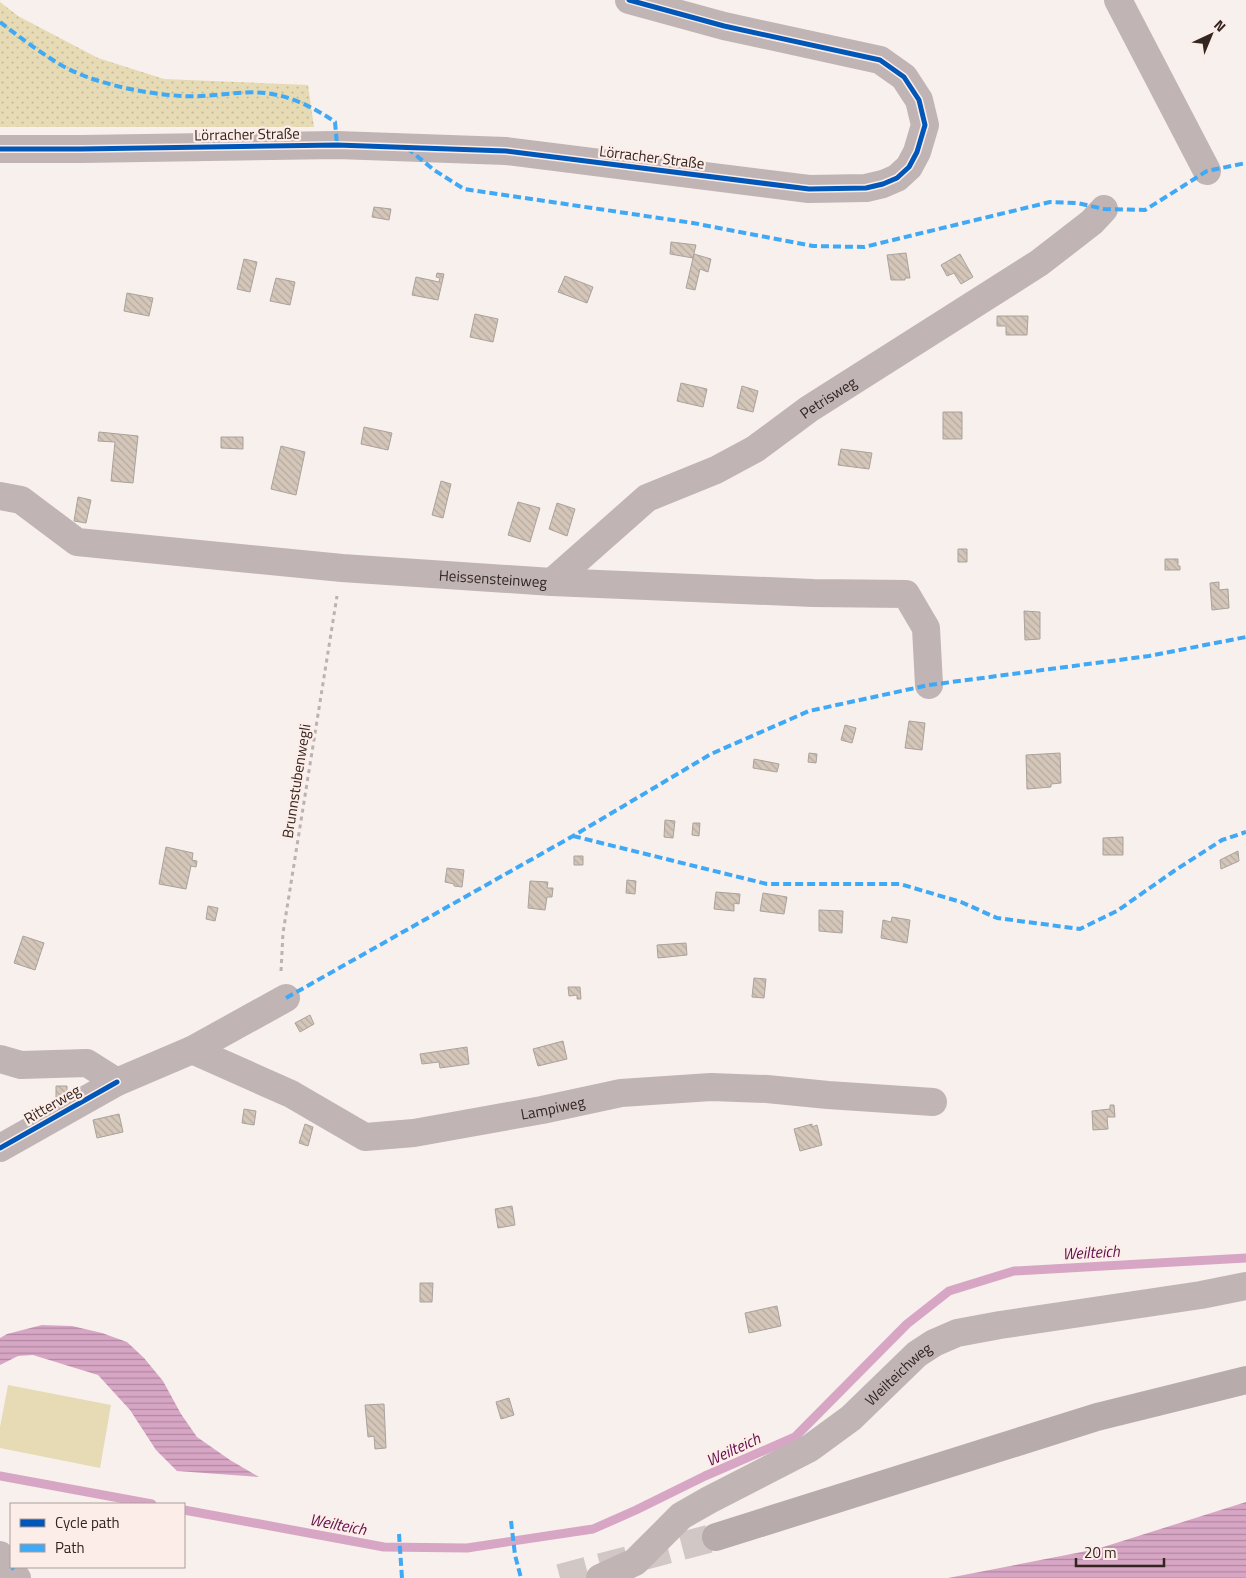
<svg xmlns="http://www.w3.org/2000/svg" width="1246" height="1578" font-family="'Titillium Web',sans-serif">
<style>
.grass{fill:url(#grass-dots)}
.pitch{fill:#e6dbb4}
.water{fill:url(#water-rules)}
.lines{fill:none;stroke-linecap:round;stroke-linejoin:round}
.stream{stroke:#d8a6c5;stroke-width:9}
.building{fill:url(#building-back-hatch);stroke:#aaa29c}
.major-tunnel{stroke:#d1c7c4;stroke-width:28;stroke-dasharray:28 14;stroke-linecap:butt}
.path{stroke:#bcb2b1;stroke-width:3;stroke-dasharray:4 4;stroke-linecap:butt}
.minor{stroke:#c0b4b5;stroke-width:28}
.major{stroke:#b8abac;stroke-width:28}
.quiet{stroke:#3fa9f5;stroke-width:4;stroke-dasharray:8 4;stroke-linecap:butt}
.cycleway-casing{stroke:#fdede8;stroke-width:8}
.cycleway{stroke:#0057b8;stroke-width:5}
.labels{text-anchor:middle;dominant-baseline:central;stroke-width:4.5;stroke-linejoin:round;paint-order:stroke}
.street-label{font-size:15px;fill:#332520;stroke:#fdede8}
.water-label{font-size:16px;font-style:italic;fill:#61104d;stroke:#fdede8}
</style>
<defs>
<pattern id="grass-dots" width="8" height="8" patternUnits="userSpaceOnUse" patternTransform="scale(1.25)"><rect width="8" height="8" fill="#e6dbb4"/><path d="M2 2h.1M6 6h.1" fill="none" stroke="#c6bc9a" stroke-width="1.8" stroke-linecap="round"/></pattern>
<pattern id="water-rules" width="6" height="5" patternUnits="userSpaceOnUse" patternTransform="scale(1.25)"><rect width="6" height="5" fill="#d8a6c5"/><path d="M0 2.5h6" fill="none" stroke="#b087a0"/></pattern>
<pattern id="building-back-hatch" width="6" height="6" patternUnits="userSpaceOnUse" patternTransform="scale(1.25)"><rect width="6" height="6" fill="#d4c6b9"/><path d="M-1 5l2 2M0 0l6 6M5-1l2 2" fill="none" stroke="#b6aa9f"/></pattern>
</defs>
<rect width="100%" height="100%" fill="#f8f0ed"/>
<path class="grass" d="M0 2 18 16 98 58 164 79 308 85 314 127H0Z"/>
<path class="pitch" d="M8 1385 111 1405 100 1468 0 1448V1427Z"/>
<path class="water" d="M42 1325 72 1326 102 1333 127 1342 144 1358 163 1381 181 1414 197 1437 230 1460 259 1477 177 1471 156 1450 130 1410 98 1375 33 1355 18 1356 0 1365V1338L7 1334Z
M1246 1502V1578H948L1097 1549Z"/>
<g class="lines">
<path class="stream" d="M0 1476 152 1504
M184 1510 384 1547 467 1548 593 1529 636 1510 705 1476 795 1437 907 1324 949 1291 1014 1271 1246 1258"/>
</g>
<path class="building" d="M374 207 391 209 389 220 372 217Z
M671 242 696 245 693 258 670 254Z
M906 253 910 278H905V280H891L887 255Z
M694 254 711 259 708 272 700 269 695 290 686 288Z
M960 254 973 277 961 284 954 273 947 276 941 265Z
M244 259 257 262 250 292 237 289Z
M437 273 444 274 438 300 412 295 416 277 439 282 440 278 436 277Z
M565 276 593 287 587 303 558 292Z
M276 278 295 282 290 305 270 301Z
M127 293 153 298 149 316 124 311Z
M475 314 498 319 493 342 470 337Z
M997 316H1028L1027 335H1006V326H997Z
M681 383 707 389 703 407 677 401Z
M742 386 758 391 753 412 737 408Z
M943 412H962V439H943Z
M364 427 392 433 388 450 361 444Z
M99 432 138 436 133 483 111 481 115 442 98 441Z
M221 437H243V449L221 448Z
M281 446 305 452 296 495 271 489Z
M841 449 872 453 869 469 838 465Z
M441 481 451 484 443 518 432 515Z
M78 497 91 500 86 523 74 521Z
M518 502 540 508 530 542 508 535Z
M557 503 575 509 567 536 549 529Z
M958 549H967V562H958Z
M1165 559H1178V566H1180V570H1165Z
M1219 582V590L1228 589 1229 608 1212 610 1210 583Z
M1024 611 1040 612V639L1025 640Z
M909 721 925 723 922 750 905 748Z
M845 725 856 728 852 743 841 740Z
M809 753 817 754 816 763 808 762Z
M1060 753 1061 783 1051 784V787L1027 789 1026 755Z
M754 759 779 764 777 772 753 768Z
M665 820 675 821 673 838 664 837Z
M693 823H700L699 836 692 835Z
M1123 837V855H1103V838Z
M166 847 193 853 192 860 197 861 196 867 191 866 186 889 159 884Z
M1238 851 1239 861 1221 869 1220 860Z
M574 856H583V865H574Z
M447 868 464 870 462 887 454 886V884L445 882Z
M627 880 636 881 635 894 626 893Z
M530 881 548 882 547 888H553L552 897H547L545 910 528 908Z
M716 892 740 894 739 904 734 903V911L714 909Z
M763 893 787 897 784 914 760 911Z
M208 906 218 908 215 921 206 919Z
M819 910 843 911 842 933 819 931Z
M892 917 910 920 907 943 881 938 883 920 891 922Z
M23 936 44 943 35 970 14 963Z
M686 943 687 955 658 958 657 945Z
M754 978 766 979 764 998 752 997Z
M568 987H580L581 999H577V995L569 996Z
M310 1015 314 1024 300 1032 295 1023Z
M563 1041 567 1059 538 1066 533 1049Z
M467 1047 469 1064 440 1068 439 1062 422 1064 420 1054Z
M56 1086H67V1099H56Z
M1110 1105H1114L1115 1117H1107L1108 1129 1093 1130 1092 1111 1110 1109Z
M244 1109 256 1111 254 1125 242 1123Z
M119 1114 123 1132 97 1138 93 1120Z
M305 1124 313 1127 308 1146 299 1143Z
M812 1124V1127L817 1125 822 1145 800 1151 794 1129Z
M512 1206 515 1225 498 1228 495 1209Z
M420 1283H433L432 1302H420Z
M777 1306 781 1326 749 1333 745 1313Z
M509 1398 514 1415 501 1419 496 1402Z
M384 1404 386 1448 375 1449 374 1436 368 1437 365 1405Z"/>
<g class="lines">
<path class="major-tunnel" d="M560 1578 716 1537"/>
<path class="path" d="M281 971 283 933 337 596"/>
<g class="minor">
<path d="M1118 0 1207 171"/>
<path d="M0 149H81L337 145 506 151 809 189 866 188 883 184 897 178 909 167 917 152 925 125 919 100 904 77 880 60 724 26 629 0"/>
<path id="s1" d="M0 496 21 500 77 542 342 568 552 582 813 593 906 594 926 628 929 685"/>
<path id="s2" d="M552 582 647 498 716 470 755 449 809 409 1039 263 1092 222 1104 209"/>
<path id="s3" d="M192 1050 291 1094 365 1137 414 1133 542 1110 621 1093 711 1087 767 1089 828 1095 933 1102"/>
<path d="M0 1059 21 1065 87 1063 117 1082"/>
<path d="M0 1148 117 1082 192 1050 286 998"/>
<path d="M0 1555 17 1578"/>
<path id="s4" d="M600 1578 635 1562 681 1516 709 1500 810 1448 851 1418 917 1354 934 1343 957 1333 1000 1325 1201 1295 1246 1286"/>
</g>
<path class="major" d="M716 1537 1097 1417 1246 1380"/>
<path class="quiet" d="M0 22C18 36 37 50 56 62 89 83 144 94 183 96 210 98 239 90 266 93 291 96 315 108 335 122L337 145
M407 148 434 170 464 189 693 223 813 246 864 247 1050 202 1077 203 1104 209 1145 210 1207 171 1246 163
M573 836 767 884H900L961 902 997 918 1080 929 1117 911 1174 871 1222 840 1246 832
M286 998 573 836 711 754 809 711 929 685 1149 656 1246 637
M511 1521 515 1555 521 1578
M399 1534 402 1578
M11 1569 14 1567"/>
<defs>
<path id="cycleway" d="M0 149H81L337 145 506 151 809 189 866 188 883 184 897 178 909 167 917 152 925 125 919 100 904 77 880 60 724 26 629 0
M0 1148 117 1082"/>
</defs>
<use href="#cycleway" class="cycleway-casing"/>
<use href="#cycleway" class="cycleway"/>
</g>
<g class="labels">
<g class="street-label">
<text transform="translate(247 134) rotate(-1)">Lörracher Straße</text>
<text transform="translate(652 157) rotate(7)">Lörracher Straße</text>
<text stroke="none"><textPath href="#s2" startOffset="335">Petrisweg</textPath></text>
<text stroke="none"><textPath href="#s1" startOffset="509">Heissensteinweg</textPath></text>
<text transform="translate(296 781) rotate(-81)">Brunnstubenwegli</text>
<text transform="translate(52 1104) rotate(-30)">Ritterweg</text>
<text stroke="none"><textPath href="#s3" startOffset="384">Lampiweg</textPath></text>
<text stroke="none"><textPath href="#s4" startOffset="365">Weilteichweg</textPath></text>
</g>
<g class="water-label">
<text transform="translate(1091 1252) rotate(-3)">Weilteich</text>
<text transform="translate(733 1449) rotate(-25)">Weilteich</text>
<text transform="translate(338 1524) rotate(11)">Weilteich</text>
</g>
</g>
<rect x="10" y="1503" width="175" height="65" fill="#fdede8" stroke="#ac9d98"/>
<rect x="20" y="1519" width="25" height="8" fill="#0057b8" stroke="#ac9d98"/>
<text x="55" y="1528" font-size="15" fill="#332520">Cycle path</text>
<rect x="20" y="1544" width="25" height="8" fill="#3fa9f5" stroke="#ac9d98"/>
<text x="55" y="1553" font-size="15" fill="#332520">Path</text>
<g transform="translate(1211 35) rotate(44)" stroke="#fdede8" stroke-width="4" paint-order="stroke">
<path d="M0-4L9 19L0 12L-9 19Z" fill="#332520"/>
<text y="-8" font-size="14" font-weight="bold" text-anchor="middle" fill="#332520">N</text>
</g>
<path d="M1076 1558v8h88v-8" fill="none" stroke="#332520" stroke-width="2.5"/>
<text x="1084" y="1558" font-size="15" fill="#332520" stroke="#fdede8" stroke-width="4" paint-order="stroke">20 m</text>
</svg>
